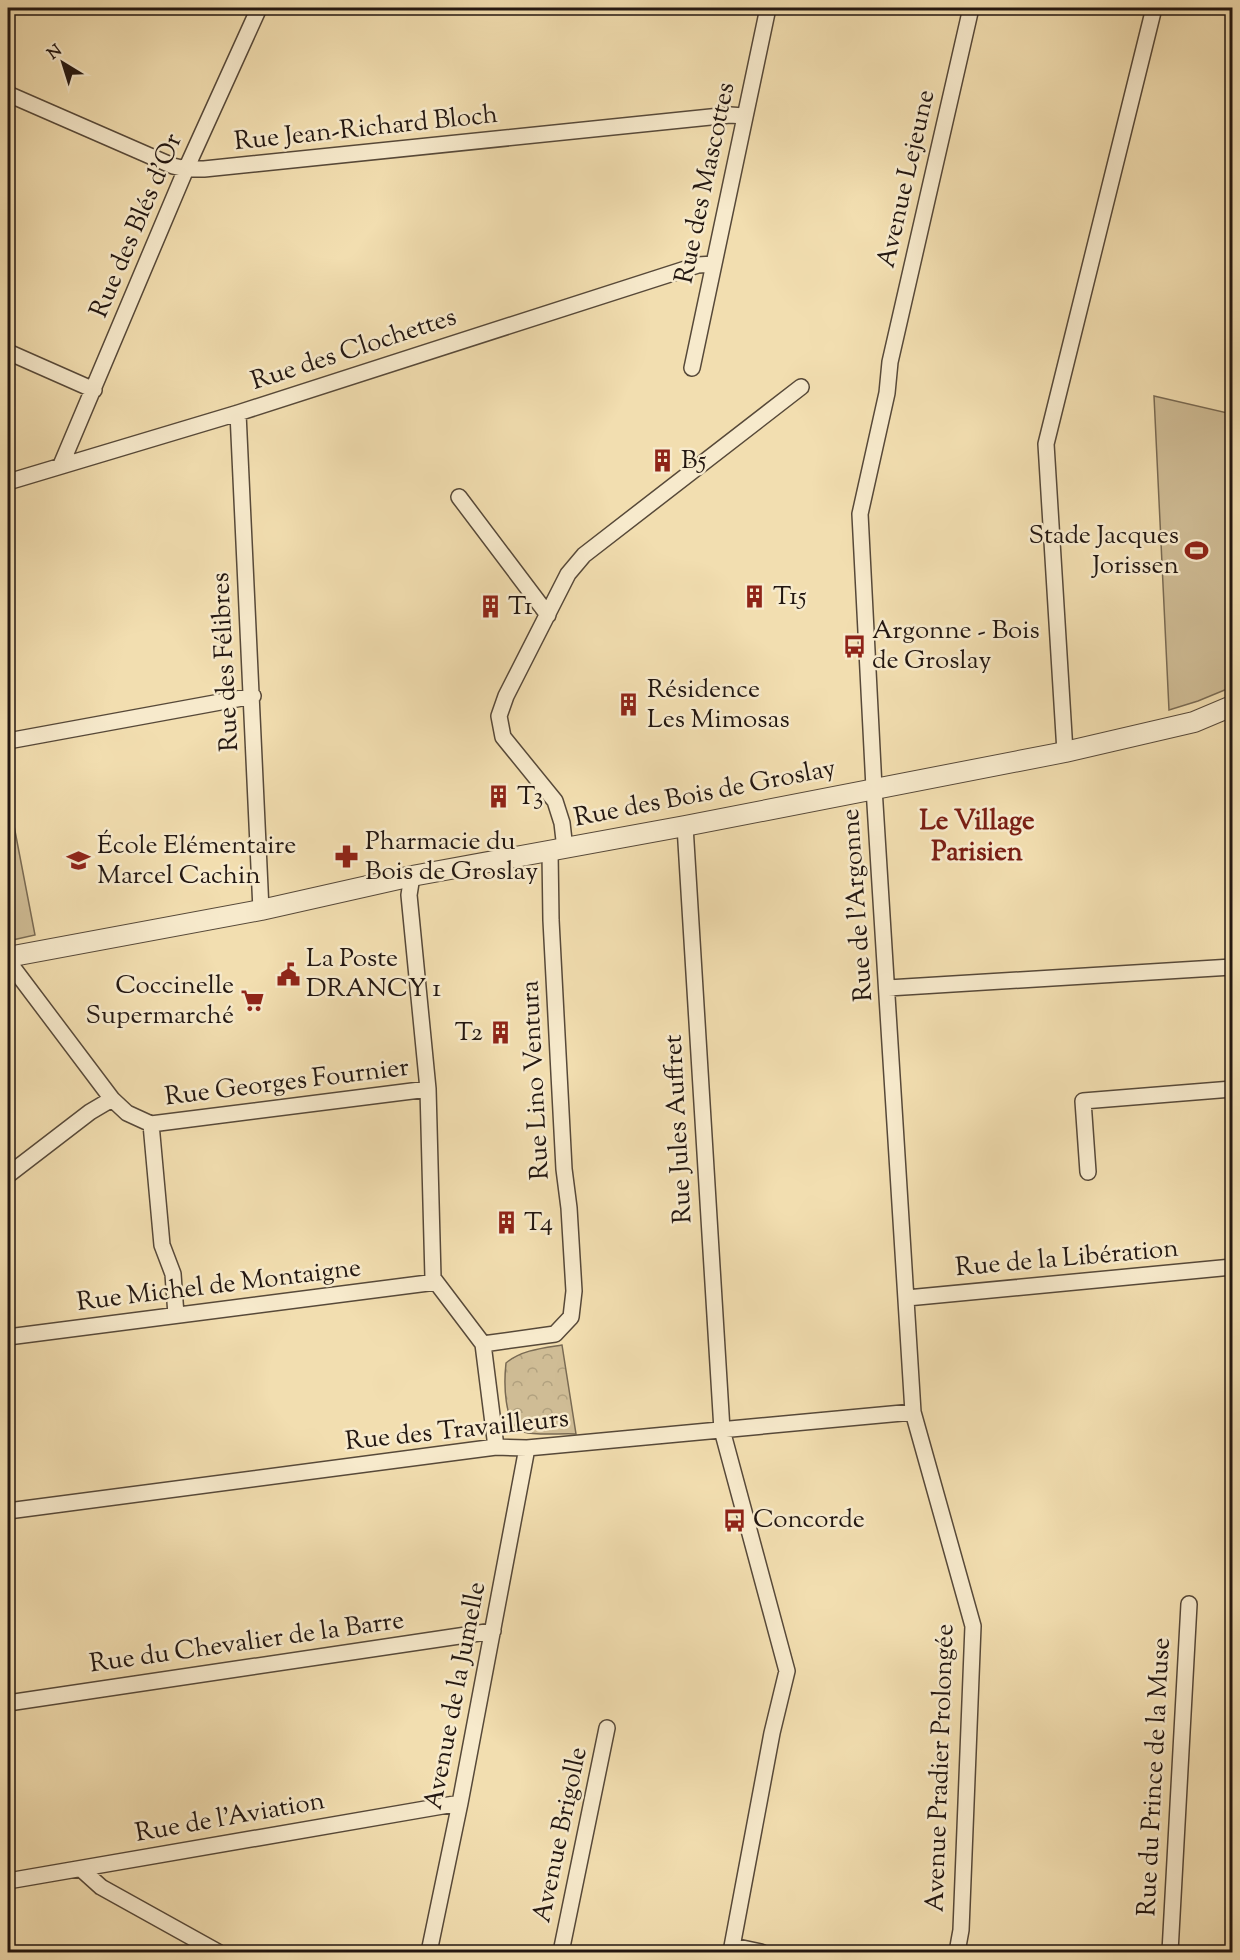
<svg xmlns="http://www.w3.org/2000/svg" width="1240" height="1960" font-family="'Sorts Mill Goudy',serif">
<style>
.park{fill:url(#park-crowns);stroke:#796a53;stroke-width:1.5}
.pitch{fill:#cfbc95;stroke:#796a53;stroke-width:1.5}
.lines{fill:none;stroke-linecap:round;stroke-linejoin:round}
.minor-casing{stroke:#574939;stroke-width:18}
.tertiary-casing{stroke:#574939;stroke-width:22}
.minor{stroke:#f7eacc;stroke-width:15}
.tertiary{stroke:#f7eacc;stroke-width:20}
.labels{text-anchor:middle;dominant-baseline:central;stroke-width:5;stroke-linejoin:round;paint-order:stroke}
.street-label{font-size:26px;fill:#231711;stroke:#f7eacc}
.poi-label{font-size:26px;fill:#231711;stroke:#f7eacc;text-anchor:start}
.neighbourhood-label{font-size:27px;font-weight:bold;fill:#7a1f14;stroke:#f7eacc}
</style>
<defs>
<pattern id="park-crowns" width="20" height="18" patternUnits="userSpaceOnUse" patternTransform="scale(1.5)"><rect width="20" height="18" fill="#cfbc95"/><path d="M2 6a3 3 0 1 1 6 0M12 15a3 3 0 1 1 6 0" fill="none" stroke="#b1a17f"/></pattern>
</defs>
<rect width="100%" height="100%" fill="#f2deb0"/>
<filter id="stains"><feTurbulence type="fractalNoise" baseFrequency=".00333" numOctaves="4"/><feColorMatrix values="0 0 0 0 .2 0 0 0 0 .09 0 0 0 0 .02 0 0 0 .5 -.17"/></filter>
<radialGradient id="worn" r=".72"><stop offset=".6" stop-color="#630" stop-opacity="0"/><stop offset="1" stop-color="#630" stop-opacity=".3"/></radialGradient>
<path class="park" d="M562 1345 576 1434C561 1433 537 1436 524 1432 503 1426 504 1381 506 1363 521 1350 543 1348 562 1345Z"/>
<path class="pitch" d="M1154 396 1232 414V687L1198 701 1169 710Z
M10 805 35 935 8 941V806Z"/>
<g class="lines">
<defs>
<path id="minor" d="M8 94 173 166 186 169H204L730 115 744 116
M8 352 94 390
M692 368 768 8
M238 413 261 910
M61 465 186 169 259 8
M8 482 238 413 698 265 714 264
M459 497 548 615
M8 741 253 696
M1065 752 1046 444 1154 8
M685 826 722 1430 787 1671 772 1733 731 1952
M565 849 562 823 555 801 503 737 499 716 506 696 568 574 584 555 801 387
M412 876 409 895 428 1089 433 1278 483 1344
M8 961 112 1099 127 1113 151 1124
M888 988 1232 967
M151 1124 428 1089
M151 1124 162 1245 173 1274 176 1315
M1088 1172 1083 1101 1232 1089
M8 1175 90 1112 112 1099
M907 1298 1232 1267
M8 1337 436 1282
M483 1344 555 1334 571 1317 574 1291 569 1208 564 1169 551 920 550 852
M483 1344 496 1447
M8 1511 496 1447 527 1448 913 1412
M8 1703 493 1631
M81 1869 101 1887 218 1952
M8 1881 460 1803
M733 1946 761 1952
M429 1952 460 1803 527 1448
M561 1952 607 1728
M957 1952 961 1930 973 1626 913 1412 874 788 860 514 887 393 890 362 971 8
M1170 1952 1189 1604"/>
<path id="tertiary" d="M8 957 261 910 412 876 685 826 1065 752 1194 722 1232 706"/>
</defs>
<use href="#minor" class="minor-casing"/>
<use href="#tertiary" class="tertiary-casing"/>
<use href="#minor" class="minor"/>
<use href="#tertiary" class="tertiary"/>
</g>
<defs>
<symbol id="building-bare" viewBox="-9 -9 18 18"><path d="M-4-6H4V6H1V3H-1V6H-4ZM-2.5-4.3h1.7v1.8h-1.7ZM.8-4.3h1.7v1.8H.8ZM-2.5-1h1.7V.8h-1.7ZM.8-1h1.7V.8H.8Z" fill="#8f2418" stroke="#f7eacc" stroke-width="2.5" paint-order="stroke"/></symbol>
<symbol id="stadium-bare" viewBox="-9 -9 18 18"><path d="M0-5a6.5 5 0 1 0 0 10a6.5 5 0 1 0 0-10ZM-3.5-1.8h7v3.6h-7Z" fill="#8f2418" stroke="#f7eacc" stroke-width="2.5" paint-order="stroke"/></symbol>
<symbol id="bus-bare" viewBox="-9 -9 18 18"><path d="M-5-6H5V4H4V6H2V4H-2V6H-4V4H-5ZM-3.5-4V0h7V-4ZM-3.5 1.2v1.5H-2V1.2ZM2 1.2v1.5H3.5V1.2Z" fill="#8f2418" stroke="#f7eacc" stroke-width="2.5" paint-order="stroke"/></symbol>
<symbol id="pharmacy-bare" viewBox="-9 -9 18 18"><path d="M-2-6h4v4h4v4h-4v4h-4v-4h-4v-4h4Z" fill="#8f2418" stroke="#f7eacc" stroke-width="2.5" paint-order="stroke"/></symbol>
<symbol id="school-bare" viewBox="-9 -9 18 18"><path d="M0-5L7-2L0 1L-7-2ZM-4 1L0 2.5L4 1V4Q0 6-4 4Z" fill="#8f2418" stroke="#f7eacc" stroke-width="2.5" paint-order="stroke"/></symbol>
<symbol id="civic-bare" viewBox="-9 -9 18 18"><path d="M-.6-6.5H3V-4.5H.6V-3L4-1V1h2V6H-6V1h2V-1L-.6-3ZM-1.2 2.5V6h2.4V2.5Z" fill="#8f2418" stroke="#f7eacc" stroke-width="2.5" paint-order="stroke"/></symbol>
<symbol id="supermarket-bare" viewBox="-9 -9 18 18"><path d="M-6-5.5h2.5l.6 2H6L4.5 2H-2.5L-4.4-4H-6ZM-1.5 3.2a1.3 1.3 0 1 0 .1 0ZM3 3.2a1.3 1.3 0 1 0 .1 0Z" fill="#8f2418" stroke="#f7eacc" stroke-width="2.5" paint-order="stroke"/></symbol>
</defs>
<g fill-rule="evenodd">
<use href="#building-bare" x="646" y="444" width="33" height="33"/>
<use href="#stadium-bare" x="1180" y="534" width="33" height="33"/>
<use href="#building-bare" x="738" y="580" width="33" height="33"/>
<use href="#building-bare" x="474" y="590" width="33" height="33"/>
<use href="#bus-bare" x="838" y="630" width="33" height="33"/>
<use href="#building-bare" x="612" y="688" width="33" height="33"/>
<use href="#building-bare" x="482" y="780" width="33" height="33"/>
<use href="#pharmacy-bare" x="330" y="840" width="33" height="33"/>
<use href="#school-bare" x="62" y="844" width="33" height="33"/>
<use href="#civic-bare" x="272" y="958" width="33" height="33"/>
<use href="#supermarket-bare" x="236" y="984" width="33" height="33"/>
<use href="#building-bare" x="484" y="1016" width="33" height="33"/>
<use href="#building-bare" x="490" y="1206" width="33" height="33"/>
<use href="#bus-bare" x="718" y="1504" width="33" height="33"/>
</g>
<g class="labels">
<g class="street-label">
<text transform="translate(366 129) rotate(-6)">Rue Jean-Richard Bloch</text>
<text transform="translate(907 179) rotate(-77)">Avenue Lejeune</text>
<text transform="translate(706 183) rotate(-78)">Rue des Mascottes</text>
<text transform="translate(137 226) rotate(-67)">Rue des Blés d'Or</text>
<text transform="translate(354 350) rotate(-18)">Rue des Clochettes</text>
<text transform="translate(226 662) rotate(-93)">Rue des Félibres</text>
<text transform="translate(705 794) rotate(-11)">Rue des Bois de Groslay</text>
<text transform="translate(858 905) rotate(-94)">Rue de l'Argonne</text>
<text transform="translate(536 1080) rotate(-93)">Rue Lino Ventura</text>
<text transform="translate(287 1083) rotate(-7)">Rue Georges Fournier</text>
<text transform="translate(679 1129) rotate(-93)">Rue Jules Auffret</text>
<text transform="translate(1067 1259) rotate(-5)">Rue de la Libération</text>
<text transform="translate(219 1286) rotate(-7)">Rue Michel de Montaigne</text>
<text transform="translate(457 1431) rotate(-6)">Rue des Travailleurs</text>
<text transform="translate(247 1643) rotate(-8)">Rue du Chevalier de la Barre</text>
<text transform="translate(456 1696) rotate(-79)">Avenue de la Jumelle</text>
<text transform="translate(941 1768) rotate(-88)">Avenue Pradier Prolongée</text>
<text transform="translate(1155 1777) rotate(-87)">Rue du Prince de la Muse</text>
<text transform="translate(230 1818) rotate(-10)">Rue de l'Aviation</text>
<text transform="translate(561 1835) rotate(-78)">Avenue Brigolle</text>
</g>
<g class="poi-label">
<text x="681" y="461">B5</text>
<text x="1179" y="536" text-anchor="end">Stade Jacques<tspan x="1179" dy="30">Jorissen</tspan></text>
<text x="773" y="597">T15</text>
<text x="508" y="607">T1</text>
<text x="872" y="631">Argonne - Bois<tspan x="872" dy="30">de Groslay</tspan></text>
<text x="647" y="690">Résidence<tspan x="647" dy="30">Les Mimosas</tspan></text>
<text x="517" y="797">T3</text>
<text x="365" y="842">Pharmacie du<tspan x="365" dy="30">Bois de Groslay</tspan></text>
<text x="97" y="846">École Elémentaire<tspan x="97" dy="30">Marcel Cachin</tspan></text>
<text x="306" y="959">La Poste<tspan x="306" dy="30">DRANCY 1</tspan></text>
<text x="234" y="986" text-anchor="end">Coccinelle<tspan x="234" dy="30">Supermarché</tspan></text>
<text x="483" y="1033" text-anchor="end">T2</text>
<text x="524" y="1223">T4</text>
<text x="753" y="1520">Concorde</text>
</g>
<g class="neighbourhood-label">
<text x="977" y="822">Le Village<tspan x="977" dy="31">Parisien</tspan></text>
</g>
</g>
<rect width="1240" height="1960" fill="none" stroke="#f2deb0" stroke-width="30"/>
<rect x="9" y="9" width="1222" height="1942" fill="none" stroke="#231711" stroke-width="3"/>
<rect x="15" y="15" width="1210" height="1930" fill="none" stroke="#231711" stroke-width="1.5"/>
<g transform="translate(63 63) rotate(322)" stroke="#f7eacc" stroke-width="4.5" paint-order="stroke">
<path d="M0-4.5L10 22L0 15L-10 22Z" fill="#231711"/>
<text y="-9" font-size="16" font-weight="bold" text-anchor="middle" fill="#231711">N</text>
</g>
<rect width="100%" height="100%" filter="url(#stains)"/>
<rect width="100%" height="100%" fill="url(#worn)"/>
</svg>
